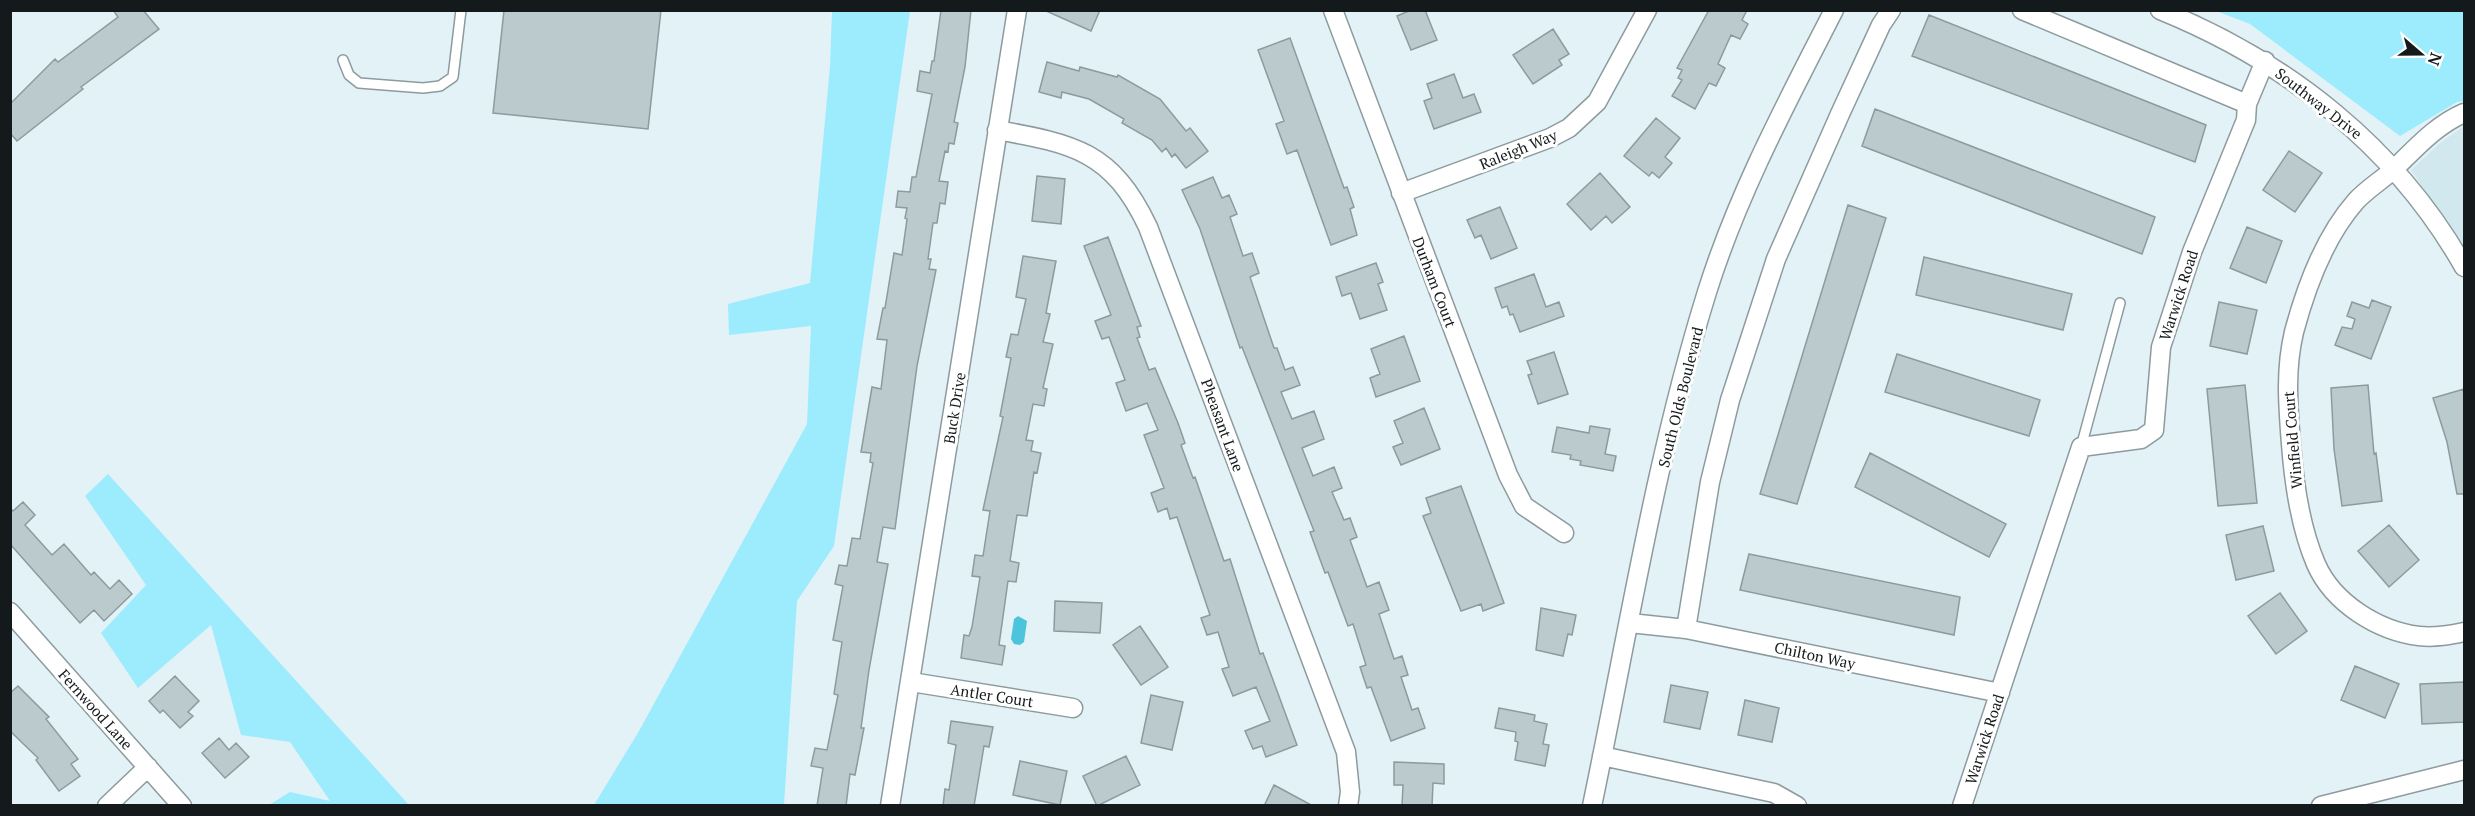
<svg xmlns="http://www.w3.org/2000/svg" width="2475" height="816" font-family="'PT Serif',serif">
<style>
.built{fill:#d0e8ee}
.green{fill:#9cecfe}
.water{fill:#4bc4dc}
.building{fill:#bbcacd;stroke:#8d9b9f;stroke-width:1.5}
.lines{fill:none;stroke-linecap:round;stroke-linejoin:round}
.service-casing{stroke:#8d9b9f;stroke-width:12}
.minor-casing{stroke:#8d9b9f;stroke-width:21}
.service{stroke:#fff;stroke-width:9}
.minor{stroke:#fff;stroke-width:18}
.labels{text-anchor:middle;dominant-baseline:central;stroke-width:6;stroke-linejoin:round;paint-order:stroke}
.street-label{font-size:15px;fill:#141a1b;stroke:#fff}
</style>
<rect width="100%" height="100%" fill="#e3f2f6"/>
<path class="built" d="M2464 126V249L2411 170 2440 143Z"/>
<path class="green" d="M832 11H910L834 546 797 601 784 805H594L639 731 807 424 811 326 729 335 728 304 810 283 830 66Z
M2216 11H2464V101L2457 102 2400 136 2250 24Z
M108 474 409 805H269L290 792 330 801 290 742 241 735 211 625 138 688 101 633 146 585 85 496Z"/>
<path class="water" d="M1018 616 1027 621 1024 642 1020 645 1014 644 1011 639 1014 619Z"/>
<path class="building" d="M113 10H143L159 29 81 87 83 89 17 141 10 133V104L55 59 58 62 118 17Z
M504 10H661L648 129 493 113Z
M941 10H971L965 67 954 122 958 123 954 144 949 143 948 152 945 151 939 181 948 182 945 204 940 203 937 223H933L928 259H931L929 269 936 270 917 366 895 529 883 527 877 562 888 564 869 670 861 728H864L855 775 850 774 846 806H817L823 768 811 766 815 748 827 750 838 695 834 694 842 642 833 640 843 586 835 584 839 565 847 566 852 538 860 539 873 463 870 462 871 453 861 452 872 387 881 389 887 340 877 339 883 308H885L894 253 902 255 907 219 905 218 907 208 896 207 898 191 910 192 912 177H916L932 94 917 91 920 71 930 73 932 61H934Z
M1044 10H1100L1091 31Z
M1411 10H1425L1437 40 1411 50 1397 16Z
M1709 10H1747L1742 20 1748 24 1740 39 1731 35 1718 64 1725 68 1716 86 1709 83 1695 109 1672 96 1682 80 1678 78 1682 70 1677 68Z
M1929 15 2206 125 2195 162 1912 56Z
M1553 29 1569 54 1559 60 1562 65 1533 84 1513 55Z
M1290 38 1344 188 1347 187 1354 207 1350 209 1357 235 1331 245 1297 150 1287 154 1276 124 1284 121 1258 50Z
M1047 62 1079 71 1080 67 1117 77 1118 75 1160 99 1186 131 1190 128 1208 151 1186 168 1175 154 1172 157 1166 148 1162 152 1152 140 1122 123 1124 119 1089 99 1062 92 1061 98 1039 92Z
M1454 74 1463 98 1474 94 1481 112 1434 129 1424 101 1432 98 1427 84Z
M1875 109 2155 217 2142 254 1862 146Z
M1656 118 1680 138 1665 157 1672 163 1659 178 1652 172 1649 176 1624 156Z
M2289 151 2322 173 2295 212 2263 190Z
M1600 173 1630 207 1612 223 1606 216 1591 230 1567 204Z
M1037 176 1065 179 1061 224 1032 221Z
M1213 177 1222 198 1229 195 1237 214 1230 217 1243 256 1252 253 1259 273 1250 277 1274 348H1277L1285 370 1293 367 1300 385 1281 392 1292 419 1314 411 1324 439 1302 448 1313 476 1334 467 1342 488 1332 492 1344 520 1350 518 1357 537 1350 540 1367 587 1379 582 1389 610 1379 614 1394 659 1402 656 1408 675 1401 677 1412 710 1418 708 1425 728 1391 741 1371 687 1367 688 1360 667 1366 665 1353 624 1348 626 1328 572 1325 573 1310 532 1314 531 1242 347 1240 348 1200 229 1182 190Z
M1848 205 1886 218 1797 504 1760 494Z
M1500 207 1517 248 1491 259 1481 235 1475 238 1467 220Z
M2247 227 2282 241 2266 283 2230 268Z
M1108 237 1141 326 1137 327 1140 337 1137 338 1149 370 1155 368 1178 423 1185 443 1181 445 1193 478 1195 477 1224 561 1230 559 1260 654 1263 653 1297 745 1266 757 1262 746 1253 749 1245 731 1270 721 1256 687 1233 696 1222 669 1229 667 1218 632 1207 635 1201 618 1210 615 1177 517 1170 519 1167 508 1158 512 1151 493 1164 488 1144 435 1158 430 1147 403 1126 411 1116 383 1125 380 1109 337 1102 339 1095 321 1111 315 1084 246Z
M1023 256 1056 261 1046 313 1050 314 1043 342 1053 344 1043 388 1047 389 1044 406 1033 404 1026 440 1033 441 1031 451 1041 453 1037 473 1034 472 1027 516 1017 515 1010 561 1019 563 1016 582 1008 581 999 645 1005 646 1002 665 961 658 964 635 969 636 972 627 980 577 972 576 975 555 983 556 990 511 983 510 1003 417 1000 416 1011 358 1006 357 1011 334 1018 335 1026 299 1016 297Z
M1924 257 2072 294 2063 330 1916 295Z
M1376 263 1383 282 1378 284 1387 310 1360 319 1351 293 1342 296 1336 277Z
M1534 274 1546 307 1559 302 1564 316 1520 332 1513 314 1510 315 1507 306 1502 308 1495 288Z
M2372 300 2391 307 2371 359 2335 345 2342 327 2352 329 2355 319 2347 316 2352 302 2369 308Z
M2219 302 2257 310 2247 354 2210 346Z
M1404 336 1420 381 1376 397 1370 378 1380 374 1371 349Z
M1554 352 1568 394 1538 404 1528 375 1532 374 1527 361Z
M1897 354 2040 400 2029 436 1885 392Z
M2245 385 2257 503 2218 506 2207 389Z
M2368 385 2374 454 2376 453 2382 501 2342 506 2334 449 2331 388Z
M2464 389V494H2457L2447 442 2433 398Z
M1424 408 1440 449 1401 465 1393 447 1403 443 1394 421Z
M1590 426 1610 429 1605 454 1616 456 1613 471 1580 465 1581 461 1570 459 1571 455 1552 452 1557 427 1589 433Z
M1870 453 2006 524 1989 557 1855 487Z
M1461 486 1504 603 1483 611 1481 604 1461 611 1423 516 1431 513 1426 498Z
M23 502 35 515 25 525 52 555 64 544 91 575 94 572 110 589 119 580 132 594 104 621 94 610 80 623 10 544V508L13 511Z
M2389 525 2419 560 2389 587 2358 551Z
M2263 526 2274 571 2236 580 2226 535Z
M1749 554 1960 597 1954 635 1740 590Z
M2280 593 2307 631 2276 654 2248 616Z
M1055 601 1102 603 1100 633 1054 631Z
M1541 608 1576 615 1572 635 1568 634 1563 656 1536 650Z
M1140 626 1168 667 1141 685 1113 645Z
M2355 666 2399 684 2385 718 2341 700Z
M175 676 199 701 188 712 193 716 180 728 163 710 160 713 149 701Z
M2464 682V722L2422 724 2420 684Z
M1671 685 1708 692 1700 729 1664 722Z
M18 686 49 717 46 719 78 759 71 764 80 776 59 791 36 760 38 758 10 731V693Z
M1151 695 1183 702 1172 750 1141 743Z
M1745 700 1779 708 1772 742 1738 735Z
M1499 708 1535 715 1534 721 1547 724 1543 744 1549 745 1545 766 1515 760 1518 742 1515 741 1516 732 1495 728Z
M951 721 993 727 989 747 984 746 974 806H943L945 789 949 790 956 745 948 743Z
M219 738 229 750 236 743 249 757 225 778 202 753Z
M1126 756 1140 785 1097 806 1083 776Z
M1020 761 1067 771 1060 805 1013 795Z
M1394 762 1444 764V784L1433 783 1432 806H1402L1403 785H1394Z
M1274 785 1313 806H1264Z"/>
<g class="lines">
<defs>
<path id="service" d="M343 60 349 75 359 83 423 88 440 86 453 77 461 10
M2081 447 2120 303"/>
<path id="minor" d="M1333 10 1508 475 1524 506 1564 533
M2160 10C2288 62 2396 147 2464 267
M2247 104 2265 61
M2464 113C2436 125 2416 148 2394 169 2382 180 2367 189 2356 201 2325 236 2306 287 2294 332 2285 370 2288 405 2291 444 2294 484 2300 527 2316 564 2333 603 2378 631 2419 636 2435 638 2450 635 2464 632
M997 130C1074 144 1112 151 1148 227L1346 752 1350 792 1348 806
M1401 193 1550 138 1569 128 1597 102 1647 10
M10 612 182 806
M1630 623 1686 629 2000 693
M1686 629 1710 482 1730 400 1776 259 1840 114 1881 25 1891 10
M911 682 1073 708
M1602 756 1774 793 1797 806
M107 806 148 767
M890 806 1017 10
M1592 806C1628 634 1655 459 1707 292 1738 193 1787 102 1834 10
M1962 806 2081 447 2141 439 2154 430 2161 347 2192 252 2246 120 2247 104 2022 10
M2321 806 2464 770"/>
</defs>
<use href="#service" class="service-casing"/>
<use href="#minor" class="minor-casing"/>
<use href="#service" class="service"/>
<use href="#minor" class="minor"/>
</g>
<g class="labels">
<g class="street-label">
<text transform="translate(2319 103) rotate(38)">Southway Drive</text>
<text transform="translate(1518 149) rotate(-22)">Raleigh Way</text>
<text transform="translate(1435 282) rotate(69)">Durham Court</text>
<text transform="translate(2178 295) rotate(-72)">Warwick Road</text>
<text transform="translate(1680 397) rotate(-76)">South Olds Boulevard</text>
<text transform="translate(954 408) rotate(-81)">Buck Drive</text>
<text transform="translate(1223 425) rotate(70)">Pheasant Lane</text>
<text transform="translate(2292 440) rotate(-95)">Winfield Court</text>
<text transform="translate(1815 655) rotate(12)">Chilton Way</text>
<text transform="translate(992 695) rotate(9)">Antler Court</text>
<text transform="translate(96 709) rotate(48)">Fernwood Lane</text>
<text transform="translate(1984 739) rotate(-72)">Warwick Road</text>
</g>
</g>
<rect width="2475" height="816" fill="none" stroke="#141a1b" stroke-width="24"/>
<g transform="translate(2421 54) rotate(110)" stroke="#ffffff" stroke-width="4.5" paint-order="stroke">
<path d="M0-4.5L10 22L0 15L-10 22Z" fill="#141a1b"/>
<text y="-9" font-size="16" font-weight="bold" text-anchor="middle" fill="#141a1b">N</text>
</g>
</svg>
